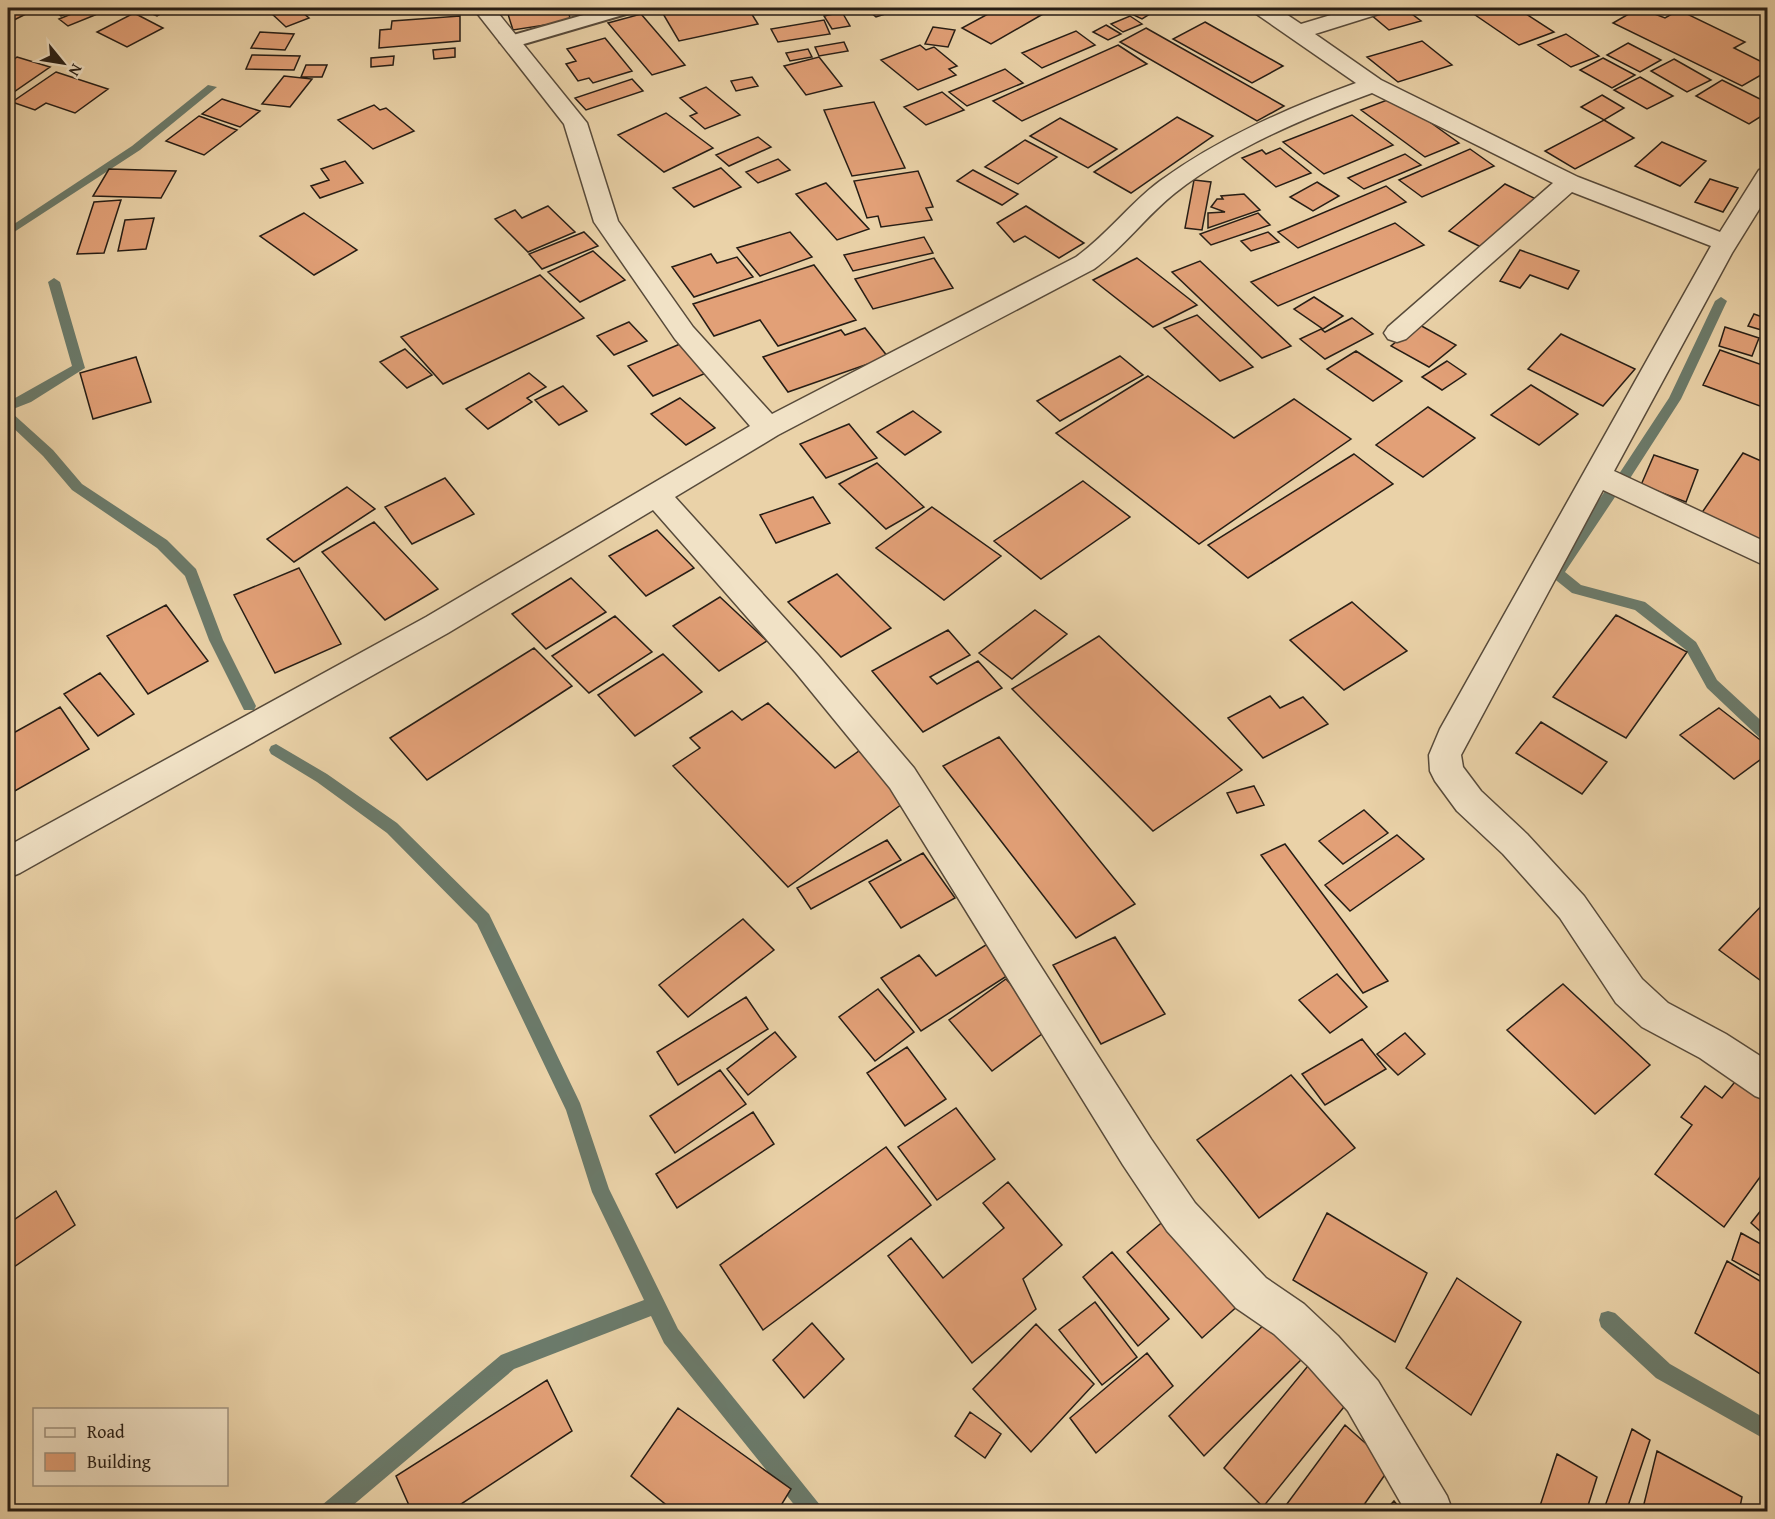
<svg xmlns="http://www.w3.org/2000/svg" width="1775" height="1519" font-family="'Gentium Book Plus',serif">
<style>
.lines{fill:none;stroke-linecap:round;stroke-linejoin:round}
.stream{fill:#6b7a6a;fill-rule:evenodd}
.building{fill:#e2a077;stroke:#261d15;stroke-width:1.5}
.service-casing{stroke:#574a3a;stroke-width:4}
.minor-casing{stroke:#574a3a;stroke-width:3}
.service{fill:#f1e2c6;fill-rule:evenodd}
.minor{fill:#f1e2c6;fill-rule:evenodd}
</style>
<rect width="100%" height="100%" fill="#ead2a8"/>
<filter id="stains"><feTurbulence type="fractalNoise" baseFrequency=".00333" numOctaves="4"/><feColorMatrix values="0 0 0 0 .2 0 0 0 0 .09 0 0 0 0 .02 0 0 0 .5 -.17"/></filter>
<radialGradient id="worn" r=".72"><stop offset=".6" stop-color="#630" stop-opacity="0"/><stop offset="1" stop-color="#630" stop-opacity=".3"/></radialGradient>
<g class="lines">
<path class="stream" d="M208 85 217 87 140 150 8 236V228L132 146Z
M54 278 60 282 85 368 31 402 8 411V402L72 366 48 282Z
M1721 297 1727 301 1681 399 1627 483H1617L1615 480 1617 477 1669 398 1715 301Z
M8 412 12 413 53 450 82 484 167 540 196 569 223 640 256 706 254 710H244L209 640 185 576 157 548 72 490 43 456 8 423Z
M1610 489 1617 494 1565 572 1581 585 1645 602 1696 642 1717 680 1768 727V743L1763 741 1707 688 1686 650 1635 610 1572 593 1552 577 1550 573 1552 569 1605 491Z
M276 744 327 774 397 823 489 914 580 1103 609 1189 678 1329 820 1505 823 1512H800L664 1343 651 1316 514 1369 345 1512H319L322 1505 501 1355 644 1300 592 1192 566 1110 477 924 387 833 317 782 271 754 269 750 271 746Z
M1608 1311 1615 1313 1670 1364 1768 1420V1441L1656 1378 1601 1327 1599 1320 1601 1313Z"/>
</g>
<path class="building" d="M16 8H38L8 23V12Z
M51 8H82L61 16Z
M86 8 95 15 68 26 59 19Z
M142 8H171L157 16 140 9Z
M282 8H297L309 18 286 27 270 12Z
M537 8 539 13 567 8 571 21 513 30 507 11Z
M684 8H748L758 24 679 41 662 12Z
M865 8H904L876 17Z
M999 8H1030L1043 14 991 44 962 28Z
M1119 8H1155L1158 9 1142 19Z
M1392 8H1404L1421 21 1389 30 1370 14Z
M1465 8H1517L1554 32 1519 45Z
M1639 8 1665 18 1679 10 1745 42 1734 48 1768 65V71L1742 86 1613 23Z
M842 12 850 26 832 29 824 16Z
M134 13 163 28 127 47 97 32Z
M641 14 685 65 652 75 608 23Z
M460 16V41L379 48 380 30 391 29 392 21Z
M1130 16 1142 24 1123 32 1111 24Z
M824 20 830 34 778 42 771 29Z
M1205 22 1283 66 1252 83 1173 39Z
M1106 25 1121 34 1108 40 1093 32Z
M933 27 955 30 948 47 925 44Z
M1146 28 1284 106 1257 121 1120 42Z
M1076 31 1095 45 1042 68 1022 53Z
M260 32 294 34 285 50 251 48Z
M1566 34 1599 56 1571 67 1538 45Z
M605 38 632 71 593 83 589 78 578 81 566 64 576 61 567 49Z
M1422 41 1452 65 1398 82 1367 57Z
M844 42 848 51 819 56 815 47Z
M1628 43 1661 60 1640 72 1607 55Z
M920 45 926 50 934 47 957 66 949 69 956 75 918 90 881 60Z
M1118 45 1147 64 1022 121 993 101Z
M455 48V57L434 59 433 50Z
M808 49 812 57 790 61 786 53Z
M252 55 300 56 294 70 246 69Z
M394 56 393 65 371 67V58Z
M17 57 50 67 8 96V64Z
M819 57 842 86 806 95 784 66Z
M1603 58 1635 75 1612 88 1580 70Z
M1674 59 1711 80 1687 92 1651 71Z
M306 65H327L322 77H301Z
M1005 69 1023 83 967 106 949 92Z
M56 72 108 89 75 113 46 103 35 110 12 102Z
M284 76 312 79 290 107 262 104Z
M752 77 758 86 736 91 731 81Z
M1640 77 1673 96 1647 109 1614 90Z
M632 79 643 91 586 110 575 98Z
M1722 80 1768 103V112L1749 124 1696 96Z
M706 87 740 115 705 129 690 116 697 113 680 98Z
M942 92 964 110 926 125 904 107Z
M1602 95 1624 108 1604 120 1581 107Z
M1395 97 1459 143 1425 157 1361 110Z
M222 99 260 111 240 127 202 114Z
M874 102 905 168 852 176 824 110Z
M374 105 380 110 386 108 414 131 373 149 338 120Z
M666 113 713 148 664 172 618 135Z
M1352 115 1393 145 1324 174 1283 142Z
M199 116 237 130 204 155 166 141Z
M1177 117 1213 136 1131 193 1094 172Z
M1060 118 1117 149 1088 168 1030 136Z
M1604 120 1634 138 1575 169 1545 151Z
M758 137 771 147 729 166 716 155Z
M1025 140 1057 157 1018 184 985 167Z
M1662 142 1706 161 1680 186 1635 166Z
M1280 148 1311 173 1276 187 1242 158 1262 150 1266 154Z
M1470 149 1494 166 1422 197 1399 180Z
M1405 154 1421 165 1364 189 1348 178Z
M778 159 790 170 758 183 746 172Z
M345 161 363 183 320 198 311 186 329 180 321 169Z
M721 168 741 187 694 207 673 188Z
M109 169 176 171 161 198 93 196Z
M973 170 1018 194 1002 205 957 181Z
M918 171 933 207 926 208 932 220 881 227 878 216 867 218 854 181Z
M1710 179 1738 188 1723 212 1695 202Z
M1194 180 1211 182 1202 230 1185 228Z
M1317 182 1339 196 1313 211 1290 197Z
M826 183 869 229 837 240 796 194Z
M1505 184 1538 200 1483 248 1449 231Z
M1386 186 1406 202 1298 248 1278 232Z
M1244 194 1260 210 1208 228V213L1225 212 1211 207 1217 199H1223L1221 196Z
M121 200 104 253 77 254 94 202Z
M548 206 575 232 528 252 495 219 515 210 522 218Z
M1026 206 1084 243 1059 258 1025 236 1014 242 997 223Z
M304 213 357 250 314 275 260 236Z
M1258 213 1270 225 1211 245 1200 234Z
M154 218 146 249 118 251 125 220Z
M1395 223 1424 245 1278 306 1251 282Z
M584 232 598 246 542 269 529 254Z
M790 232 812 257 760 276 737 248Z
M1268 232 1279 242 1251 251 1241 241Z
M924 237 933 253 853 271 844 255Z
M1520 250 1579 271 1568 289 1530 275 1520 288 1500 281Z
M593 251 625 280 580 302 548 272Z
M711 254 717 263 737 257 753 277 694 297 672 267Z
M934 258 953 288 873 309 855 279Z
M1137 258 1197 305 1153 327 1093 280Z
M1200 261 1291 346 1262 358 1172 272Z
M814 265 856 320 778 346 760 320 714 336 693 304Z
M540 275 584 318 443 384 401 337Z
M1314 297 1343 316 1323 329 1294 309Z
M1754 314 1768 319V332L1748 326Z
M1197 315 1253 367 1220 381 1164 328Z
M1352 318 1373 334 1325 359 1300 339 1321 329 1325 332Z
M629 322 647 341 614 355 597 336Z
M1418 324 1456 345 1429 367 1391 346Z
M1725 327 1759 338 1752 356 1719 346Z
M865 328 888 357 788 392 763 357 841 330 845 335Z
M1561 334 1635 369 1603 406 1528 369Z
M680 344 706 373 653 396 628 366Z
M405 349 432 375 407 388 380 362Z
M1720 350 1768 367V409L1703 385Z
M1356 351 1402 381 1373 401 1327 369Z
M1120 356 1143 375 1060 421 1037 401Z
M136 357 151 402 93 419 80 373Z
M1447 361 1466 374 1442 390 1422 377Z
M529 373 546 387 527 398 532 402 488 429 466 409Z
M1148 376 1234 438 1294 399 1351 439 1199 544 1056 433Z
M1531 385 1578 414 1539 445 1491 415Z
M563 386 587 411 559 425 535 400Z
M680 398 715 428 686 445 651 414Z
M1428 407 1475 438 1423 477 1376 445Z
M913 411 941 432 905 455 877 432Z
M849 424 877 458 826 478 800 444Z
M1743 453 1768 464V533L1761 543 1701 514Z
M1354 454 1393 484 1248 578 1208 545Z
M1654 455 1698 470 1686 502 1641 485Z
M877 463 924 507 886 529 839 484Z
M445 478 474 514 412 544 385 507Z
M1083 481 1130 517 1041 579 994 541Z
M347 487 375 509 294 562 267 539Z
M813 497 830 523 776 543 760 515Z
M932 507 1001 556 944 600 876 548Z
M374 522 438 589 385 620 322 552Z
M657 530 694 568 646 596 609 556Z
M299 568 341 644 275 673 234 595Z
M837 574 891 628 841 657 788 602Z
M571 578 606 612 546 649 512 614Z
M720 597 767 641 719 671 673 626Z
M1352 602 1407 651 1344 690 1290 640Z
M166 605 208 661 148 694 107 636Z
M1035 610 1067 634 1012 679 979 653Z
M1616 615 1687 652 1626 738 1553 697Z
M615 616 652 652 589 693 552 656Z
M948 630 970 655 930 677 937 684 978 661 1002 688 923 732 872 671Z
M1099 636 1242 770 1153 831 1012 689Z
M534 648 572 686 427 780 390 738Z
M663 654 702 692 635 736 598 695Z
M100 673 134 714 98 736 64 694Z
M1270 696 1280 708 1303 697 1328 724 1263 758 1228 718Z
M768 703 835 768 859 751 909 799 788 887 673 766 700 748 690 738 732 711 742 720Z
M60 707 89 749 13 792 8 784V736Z
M1719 708 1768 746V754L1734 779 1680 735Z
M1541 722 1607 762 1582 794 1516 753Z
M999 737 1135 904 1076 938 943 766Z
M1254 786 1264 805 1237 813 1227 793Z
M1364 810 1388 833 1343 864 1319 841Z
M1397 835 1424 859 1350 911 1325 885Z
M887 840 901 860 811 909 797 888Z
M1285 844 1388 981 1363 993 1261 855Z
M923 853 955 898 901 928 869 882Z
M1768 899V986L1719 950Z
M743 919 774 950 688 1017 659 985Z
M1115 937 1165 1014 1101 1044 1053 965Z
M989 943 1013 972 921 1031 881 978 919 955 936 976Z
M1337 974 1367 1007 1330 1033 1299 1000Z
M1006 979 1050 1028 992 1071 949 1020Z
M1563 984 1650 1065 1595 1114 1507 1030Z
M878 989 914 1032 875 1061 839 1017Z
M746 997 768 1029 678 1085 657 1052Z
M775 1032 796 1057 748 1095 727 1069Z
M1405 1033 1425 1054 1398 1075 1377 1054Z
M1362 1039 1386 1069 1325 1105 1302 1074Z
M907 1047 946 1099 905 1126 867 1073Z
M720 1070 746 1104 675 1153 650 1116Z
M1291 1075 1355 1148 1259 1218 1197 1140Z
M1738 1078 1768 1100V1166L1724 1227 1655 1174 1692 1125 1681 1117 1705 1086 1722 1098Z
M956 1108 995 1159 937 1200 898 1147Z
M753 1112 774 1144 677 1208 656 1174Z
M886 1147 931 1205 763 1330 720 1265Z
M1008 1182 1062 1245 1023 1279 1036 1309 972 1363 888 1256 911 1238 943 1278 1004 1228 983 1203Z
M56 1191 75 1225 8 1271V1224Z
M1766 1204 1768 1206V1238L1751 1223Z
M1327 1213 1427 1273 1395 1342 1293 1280Z
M1166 1219 1241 1303 1202 1338 1127 1252Z
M1741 1233 1768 1248V1280L1732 1260Z
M1112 1252 1169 1319 1138 1346 1083 1277Z
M1727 1261 1768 1286V1379L1695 1333Z
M1457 1278 1521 1322 1471 1415 1406 1368Z
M1095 1302 1137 1357 1102 1385 1059 1330Z
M1273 1316 1307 1354 1204 1456 1169 1416Z
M812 1323 844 1359 804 1398 773 1360Z
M1036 1324 1094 1384 1031 1452 973 1389Z
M1147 1353 1173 1386 1096 1453 1070 1418Z
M1312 1361 1352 1397 1263 1507 1224 1468Z
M547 1380 572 1431 449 1512H412L396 1476Z
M678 1408 791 1489 777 1512H675L631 1476Z
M970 1412 1001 1434 985 1458 955 1436Z
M1345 1425 1391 1466 1359 1512H1281Z
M1632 1429 1650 1440 1626 1512H1603Z
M1657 1451 1742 1497 1739 1512H1642Z
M1557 1454 1597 1477 1586 1512H1538Z
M1394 1501 1403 1512H1384Z"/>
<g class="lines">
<defs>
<path id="service" d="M608 8H635L633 12 517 46 510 48 500 42 503 38Z"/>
<path id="minor" d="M473 8H494L587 123 618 221 693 327 772 414 1076 257C1107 235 1130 203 1160 181 1219 138 1288 108 1356 83L1255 13 1253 8H1277L1301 24 1354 8H1384L1382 13 1315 34 1381 80 1578 177 1720 232 1759 170 1768 168V195L1732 253 1614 471 1768 543V567L1603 490 1461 755 1463 767 1481 791 1527 834 1584 896 1642 979 1668 1003 1726 1034 1768 1061V1101L1755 1096 1700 1058 1642 1027 1616 1003 1560 918 1503 854 1457 811 1435 781 1430 771 1429 755 1440 729 1711 246 1572 192 1406 339 1397 342 1388 339 1384 333 1388 327 1553 183 1372 93C1304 118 1232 148 1175 193 1146 216 1124 247 1094 269L778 435 675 497 818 655 914 768 1151 1139 1195 1203 1266 1278 1304 1304 1338 1336 1378 1381 1447 1496 1453 1512H1406L1348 1411 1308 1366 1274 1334 1236 1308 1167 1231 1123 1165 890 788 796 673 653 510 448 633 20 873 8 878V846L426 617 750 426 675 339 594 222 564 124Z"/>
</defs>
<use href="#service" class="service-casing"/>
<use href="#minor" class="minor-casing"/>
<use href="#service" class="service"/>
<use href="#minor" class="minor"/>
</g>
<rect width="1775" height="1519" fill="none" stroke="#ead2a8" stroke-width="30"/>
<rect x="9" y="9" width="1757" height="1501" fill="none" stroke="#261d15" stroke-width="3"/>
<rect x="15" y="15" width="1745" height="1489" fill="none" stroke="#261d15" stroke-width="1.5"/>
<rect x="33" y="1408" width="195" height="78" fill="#f1e2c6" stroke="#a0937f" stroke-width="1.5"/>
<rect x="45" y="1428" width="30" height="9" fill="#f1e2c6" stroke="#a0937f" stroke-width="1.5"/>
<text x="87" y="1438" font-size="18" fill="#261d15">Road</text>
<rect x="45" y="1453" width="30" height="18" fill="#e2a077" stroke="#a0937f" stroke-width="1.5"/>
<text x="87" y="1468" font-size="18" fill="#261d15">Building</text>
<g transform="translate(63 63) rotate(120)" stroke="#f1e2c6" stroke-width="4.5" paint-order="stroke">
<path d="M0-4.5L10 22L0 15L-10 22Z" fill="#261d15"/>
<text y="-9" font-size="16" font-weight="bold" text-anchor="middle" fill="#261d15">N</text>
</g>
<rect width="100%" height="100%" filter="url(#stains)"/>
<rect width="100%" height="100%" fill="url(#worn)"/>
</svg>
